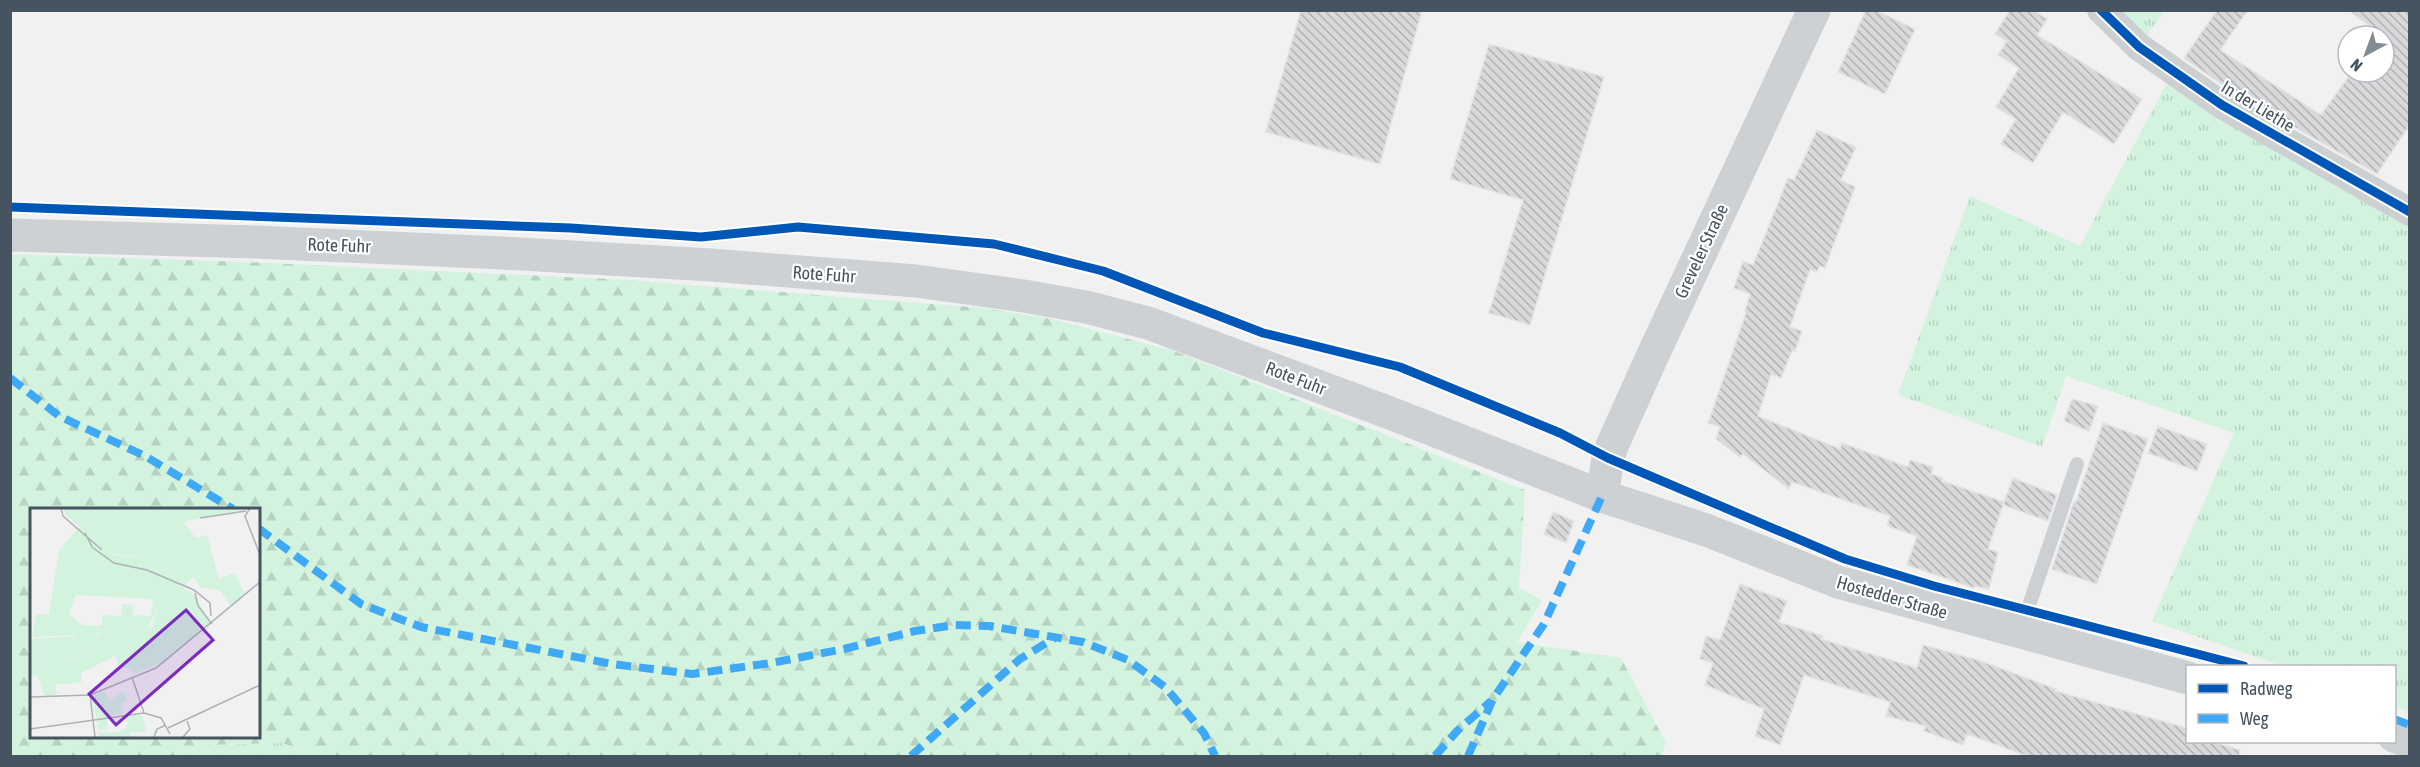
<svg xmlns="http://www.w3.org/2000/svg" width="2420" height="767" font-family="'Asap Condensed',sans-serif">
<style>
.grass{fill:url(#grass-tufts)}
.forest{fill:url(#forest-firs);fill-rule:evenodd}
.building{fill:url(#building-back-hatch);stroke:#e3e3e4;stroke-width:1.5}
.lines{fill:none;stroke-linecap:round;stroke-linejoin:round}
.lane{stroke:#cdd0d2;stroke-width:14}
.street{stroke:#cdd0d2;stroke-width:28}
.secondary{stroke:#cdd1d4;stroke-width:33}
.quiet{stroke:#3fa9f5;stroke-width:8;stroke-dasharray:15 8;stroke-linecap:butt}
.cycleway-casing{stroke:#fff;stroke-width:13}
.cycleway{stroke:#0057b8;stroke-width:9}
.labels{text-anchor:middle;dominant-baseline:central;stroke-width:4.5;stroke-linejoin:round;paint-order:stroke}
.street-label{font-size:18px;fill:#455460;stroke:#fff}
.inset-road{fill:none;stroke:#adb2b7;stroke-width:1.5}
.view{fill:#7b2cbf;fill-opacity:0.15;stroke:#7b2cbf;stroke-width:3}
.inset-edge{fill:none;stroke:#455460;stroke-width:3}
</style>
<defs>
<pattern id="grass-tufts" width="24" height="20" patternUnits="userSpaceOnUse" patternTransform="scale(1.5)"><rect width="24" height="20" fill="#d3f3de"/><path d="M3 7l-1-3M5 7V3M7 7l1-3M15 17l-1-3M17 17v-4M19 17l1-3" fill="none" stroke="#b6d2c1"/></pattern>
<pattern id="forest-firs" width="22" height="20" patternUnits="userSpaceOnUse" patternTransform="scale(1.5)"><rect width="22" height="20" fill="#d3f3de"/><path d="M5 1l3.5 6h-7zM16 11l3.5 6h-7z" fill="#b6d2c1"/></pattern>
<pattern id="building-back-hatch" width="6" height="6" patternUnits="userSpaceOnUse" patternTransform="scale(1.5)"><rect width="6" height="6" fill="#d9d9db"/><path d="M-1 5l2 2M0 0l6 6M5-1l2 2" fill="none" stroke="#b2b3b5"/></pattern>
</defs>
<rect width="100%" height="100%" fill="#f2f1f1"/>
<path class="grass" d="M2114 11H2165L2142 42Z
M2170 77 2409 217V712L2395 706 2394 666H2282L2152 621 2234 433 2066 376 2042 447 1898 395 1970 196 2080 246Z
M283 743 315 756H172L208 745Z"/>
<path class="forest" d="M11 254 247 262 628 280 984 308 1052 319 1174 351 1525 490 1519 588 1542 600 1517 642 1621 658 1666 743 1661 756H315L283 743 208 745 172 756H11ZM32 509H258V736H32Z"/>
<path class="building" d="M1301 10H1422L1380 164 1266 132Z
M1866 10H1875L1915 29 1885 94 1838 72Z
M2010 10H2033L2047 19 2037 35 2142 99 2114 144 2063 112 2033 163 2001 144 2016 119 1996 107 2019 68 1998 55 2007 41 1995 34Z
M2217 10H2248L2220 50 2321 115 2352 72H2384V36H2377L2379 33 2348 10H2409V126L2377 174 2231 91 2184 58Z
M1489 44 1604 77 1530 325 1489 313 1523 200 1450 179Z
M1817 130 1856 147 1841 180 1855 187 1825 268 1820 266 1817 272 1810 269 1790 327 1802 331 1795 351H1792L1781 378 1771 374 1758 416 1840 449 1842 443 1908 467 1910 460 1933 467 1931 474 1943 478 1942 481 2004 502 1988 549 1998 552 1989 589 1975 586 1974 588 1907 565 1917 536 1887 526 1890 516 1792 482 1789 489 1743 454 1740 457 1716 439 1720 427 1708 423 1746 313 1745 311 1750 294 1734 288 1743 261 1753 265 1788 178 1794 180Z
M2072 399 2098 406 2089 431 2064 421Z
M2103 423 2148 439 2097 584 2052 569 2074 501 2076 502Z
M2158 426 2207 444 2197 471 2148 453Z
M2013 478 2057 495 2048 521 2003 505Z
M1553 512 1574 521 1566 543 1544 534Z
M1740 584 1787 601 1779 622 1823 636 1821 639 1917 668 1923 645 1978 660 2056 689 2055 691 2187 728V741H2210L2240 750 2239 756H2027L1967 734 1963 745 1924 731 1926 726 1886 716 1890 702 1804 675 1780 745 1755 736 1764 709 1705 685 1713 663 1700 659 1706 636 1720 640Z"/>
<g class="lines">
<path class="lane" d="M2020 632 2077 464"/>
<path class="street" d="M2101 10 2139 47 2222 105 2410 212"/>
<path class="secondary" d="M10 235 255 242 503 253 711 265 916 281 1024 296 1086 307 1148 323 1390 413 1602 496 1706 530 1838 582 2188 678
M1602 496 1608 458 1612 446 1651 359 1814 10
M2394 736 2410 742"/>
<path class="quiet" d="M10 378 59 416 145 456 233 509
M258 528 361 604 421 627 612 664 692 674 771 663 844 649 915 631 954 625 989 626 1083 642 1128 660 1165 687 1204 733 1215 756
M2394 719 2410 725
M911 756 1020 659 1056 637
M1435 756 1457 731 1491 701
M1468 756 1493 699 1544 624 1602 496"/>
<defs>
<path id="cycleway" d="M2101 10 2139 47 2222 105 2410 212
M10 207 571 228 701 237 798 227 994 244 1103 271 1263 333 1400 367 1560 433 1608 458 1845 559 1934 586 2244 666"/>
</defs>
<use href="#cycleway" class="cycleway-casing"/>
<use href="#cycleway" class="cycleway"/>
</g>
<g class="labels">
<g class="street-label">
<text transform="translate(2258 106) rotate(31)">In der Liethe</text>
<text transform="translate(339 245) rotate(2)">Rote Fuhr</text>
<text transform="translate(1701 251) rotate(-65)">Greveler Straße</text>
<text transform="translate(824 274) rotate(4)">Rote Fuhr</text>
<text transform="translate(1296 378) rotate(21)">Rote Fuhr</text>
<text transform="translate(1892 597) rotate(16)">Hostedder Straße</text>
</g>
</g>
<g transform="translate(30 508)">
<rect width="230" height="230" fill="#f2f1f1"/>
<path d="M34 0H58L72 42 89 48H125L164 68 154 78 149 77 153 98 149 110 137 116 128 98 117 122 71 125 67 126 70 138 32 153 22 154 16 141 47 130 45 127 3 129 4 146H0L6 105 19 107 29 42 49 19 52 21 36 7ZM46 87 123 91 121 108 103 107V97L92 96 91 108 72 107V118L53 117 39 106ZM153 14 166 30 177 27 189 72 179 74 169 54 158 53 136 19ZM7 168 24 171 27 187 15 188ZM75 183 79 193 93 183 97 193 91 195 93 205 77 208 78 221 69 222 61 188ZM96 205 113 208 116 224H100L101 229H70L68 224 86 225 97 220Z" fill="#d3f3de" fill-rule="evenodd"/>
<path d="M58 0 152 11 153 14 137 19 158 53 170 54 180 74 205 65 215 86 201 98 190 83 170 79 163 68 153 70 125 48 89 47 73 42 57 27ZM149 77 165 88 181 116 133 154 105 166 100 160 90 161 85 148 51 165 52 174 24 177V171L1 167 0 172 3 131 58 127 52 139 17 142 22 153H32L70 138 65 132 71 125 117 122 122 119 128 97 137 115 146 113 153 98 145 86Z" fill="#d3f3de"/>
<path d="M34 0H213V2L151 14 161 54 144 60 118 45 91 46 74 40Z" fill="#d3f3de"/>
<path class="inset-road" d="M31 0 33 8 72 42M220 0 215 8 230 47M170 10 216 3M55 25 62 39 84 55 117 62 164 82 180 95 181 108M165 85 168 98 182 116M102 169 114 205M60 187 65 229M0 189 60 187 126 160 230 74M138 220 230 177M0 221 114 205 131 210 140 226M124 229 127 221 136 217M153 229 160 221 157 213"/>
<path class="view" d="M156 102 183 132 86 217 59 186Z"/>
<rect width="230" height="230" class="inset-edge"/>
</g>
<rect width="2420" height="767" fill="none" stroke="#455460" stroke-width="24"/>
<rect x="2186" y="665" width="210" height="78" fill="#ffffff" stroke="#b5bbbf" stroke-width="1.5"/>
<rect x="2198" y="684" width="30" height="9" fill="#0057b8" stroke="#b5bbbf" stroke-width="1.5"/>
<text x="2240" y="695" font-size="18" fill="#455460">Radweg</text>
<rect x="2198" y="714" width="30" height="9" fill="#3fa9f5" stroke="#b5bbbf" stroke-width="1.5"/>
<text x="2240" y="725" font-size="18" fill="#455460">Weg</text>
<g transform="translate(2366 54) rotate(221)"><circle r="28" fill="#ffffff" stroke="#b5bbbf" stroke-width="1.5"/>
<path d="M0-4.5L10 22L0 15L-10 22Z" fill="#828b93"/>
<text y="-9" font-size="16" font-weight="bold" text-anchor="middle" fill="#455460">N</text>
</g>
</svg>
